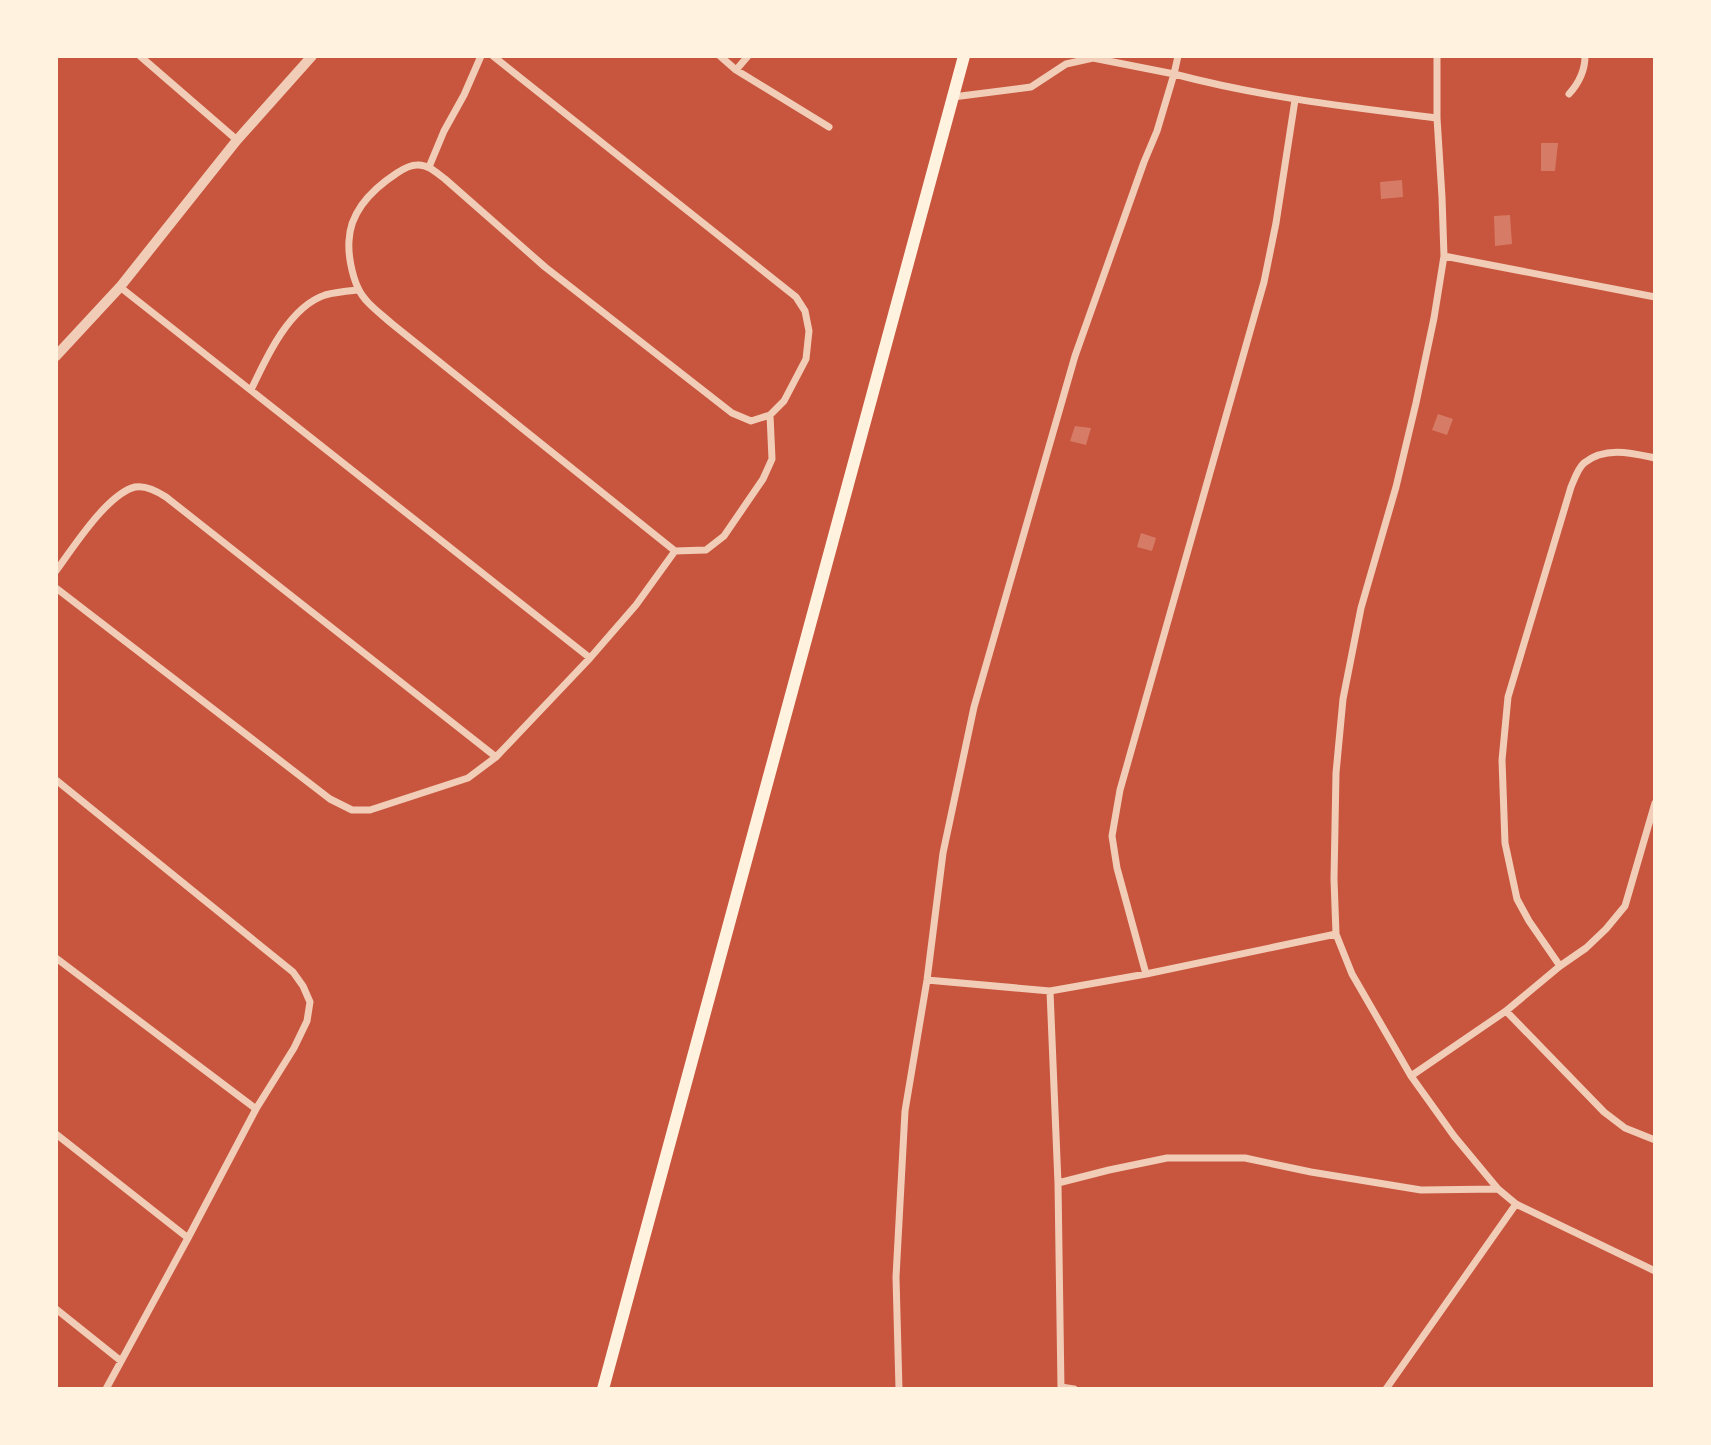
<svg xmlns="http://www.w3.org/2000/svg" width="1711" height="1445" font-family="Cabin,sans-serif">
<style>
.building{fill:#d67c66}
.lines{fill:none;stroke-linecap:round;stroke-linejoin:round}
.minor{stroke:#f1ccb7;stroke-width:7}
.tertiary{stroke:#f1ccb7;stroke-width:10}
.primary{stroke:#fff3e0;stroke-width:12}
</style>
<rect width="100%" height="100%" fill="#c8553d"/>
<path class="building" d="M1541 143H1558L1555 171H1541Z
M1402 180 1403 197 1381 199 1380 182Z
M1510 215 1512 244 1495 246 1494 216Z
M1438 414 1453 419 1447 435 1432 430Z
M1075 426 1091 428 1086 445 1070 441Z
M1141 533 1156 538 1152 551 1137 547Z"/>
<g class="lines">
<path class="minor" d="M140 56 237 140
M493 56 796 297 805 311 809 331 806 359 784 401 770 415 751 421 732 413 545 267 445 179C437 173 428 164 417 165 410 165 403 169 397 173 374 188 350 211 349 241 348 255 352 275 358 288 364 302 380 313 391 323L675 551 706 550 724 536 763 479 772 459 770 415
M720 56 736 70 829 127
M1437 56V118L1442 197 1444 256 1434 318 1416 403 1396 487 1361 608 1343 699 1336 773 1334 879 1336 934 1352 974 1411 1076 1454 1136 1498 1189 1516 1204 1655 1271
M736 70 748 56
M1569 94C1579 83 1585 71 1585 56
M953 97 1031 87 1066 64 1093 58 1174 74 1178 56
M429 167 444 131 464 95 481 56
M1444 256 1655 297
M120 287 590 658
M251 390C266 358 289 307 325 295 336 292 348 291 358 290
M56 571C73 548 107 494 135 487 146 485 157 491 166 497L496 757
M56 588 330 799 352 810H370L468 778 496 757 590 658 636 605 675 551
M56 780 293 972 303 986 310 1002 307 1021 294 1048 256 1109 188 1238 106 1389
M56 958 256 1109
M1560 966 1529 921 1517 899 1505 843 1502 760 1508 697 1571 487C1574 480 1578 468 1584 463 1605 446 1632 453 1655 458
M1146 974 1117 868 1112 836 1120 790 1264 282 1276 223 1295 100
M927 980 1050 991 1146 974 1336 934
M1050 991 1058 1183 1061 1389
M1506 1011 1604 1112 1625 1128 1655 1140
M1411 1076 1506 1011 1560 966 1586 948 1606 929 1625 906 1655 803
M56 1134 188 1238
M1058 1183 1109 1170 1167 1158H1245L1311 1172 1421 1190 1498 1189
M56 1309 121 1361
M1061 1387 1074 1389
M899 1389 896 1277 905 1111 927 980 943 853 974 707 1075 356 1144 162 1157 131 1174 74C1261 97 1348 107 1437 118
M1386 1389 1516 1204"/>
<path class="tertiary" d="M56 356 120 287 237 140 312 56"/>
<path class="primary" d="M603 1389 964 56"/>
</g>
<rect width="1711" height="1445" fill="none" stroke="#fff3e0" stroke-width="116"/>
</svg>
